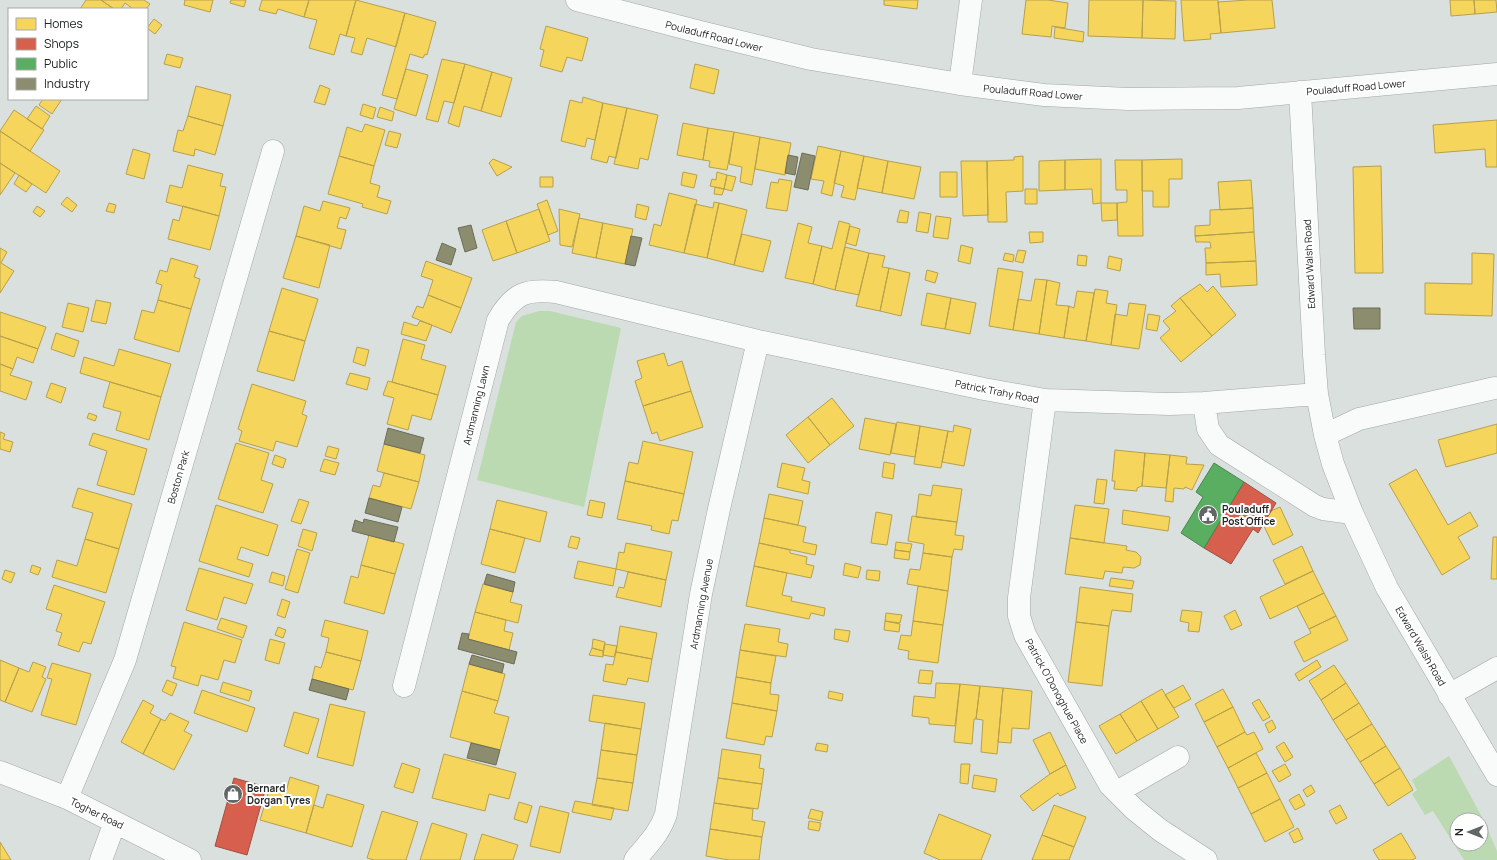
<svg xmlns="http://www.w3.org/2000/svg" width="1497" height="860" font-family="Manrope,sans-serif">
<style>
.green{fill:#bbdab1;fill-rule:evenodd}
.homes{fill:#f6d55c;stroke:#b6a04c}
.shops{fill:#d6604d;stroke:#a04f41}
.public{fill:#5aae61;stroke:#49854f}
.industry{fill:#8c8c6e;stroke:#6c6d58}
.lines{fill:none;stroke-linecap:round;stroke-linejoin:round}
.minor-casing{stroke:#a3a7a6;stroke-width:23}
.minor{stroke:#f9fafa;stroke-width:22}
.labels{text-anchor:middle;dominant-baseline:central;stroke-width:4;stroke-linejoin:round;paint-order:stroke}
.street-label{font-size:10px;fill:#222625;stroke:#fff}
.poi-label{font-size:10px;font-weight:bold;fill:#222625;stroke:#fff;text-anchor:start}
</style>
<rect width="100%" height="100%" fill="#dae0de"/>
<path class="green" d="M539 311H550L621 328 584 507 477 480 516 322 522 316Z
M1449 756 1482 817 1497 851V860H1464L1433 811 1425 815 1412 794 1417 790 1412 780ZM1457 820H1481V844H1457Z"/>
<path class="homes" d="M86 0H101L114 9H80Z
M101 0H144L150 4 146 9H133L125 3 121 9H114Z
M184 0H213L210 12 184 5 185 1Z
M231 0H246L244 7 230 3Z
M262 0H309L304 17 278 9 276 14 259 10Z
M309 0H356L346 36 340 34 334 55 309 48 317 20 304 17Z
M356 0 405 13 396 47 367 38 362 55 351 52 355 38 346 36Z
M884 0H918L917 9 884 5Z
M1026 0H1048L1068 3 1065 28 1052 26 1051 37 1022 34Z
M1089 0H1143L1142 38 1088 36Z
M1143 0 1176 1 1175 39 1142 38Z
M1181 0H1218L1221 33 1210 34 1211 39 1184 41Z
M1248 0H1272L1275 28 1221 33 1218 2Z
M1450 0H1474L1475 14 1451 16Z
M1474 0H1496L1497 12 1475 14Z
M405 13 436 22 427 55 425 54 423 58 410 54 397 99 382 95Z
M154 19 162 25 155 34 147 28Z
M546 26 588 38 582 61 567 57 562 72 540 66 544 50 540 49Z
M1055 27 1084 32 1083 42 1054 38Z
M167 54 183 58 180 68 164 64Z
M442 59 465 64 454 103 444 101 438 122 426 119Z
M465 64 492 72 481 111 464 106 459 127 448 123Z
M695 64 719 70 714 94 690 88Z
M406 69 428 75 416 116 394 109Z
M492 72 512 78 501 117 481 111Z
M320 85 330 89 325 105 314 102Z
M196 86 231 95 223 126 188 116Z
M583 97 603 103 595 140 587 138 585 147 561 141 570 100 582 103Z
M43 99H62L52 114 39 105Z
M603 103 627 108 616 158 609 156 607 163 591 159Z
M363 104 376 108 373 119 360 115Z
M36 106 50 116 42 129 27 119Z
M380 107 394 112 392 121 377 117Z
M627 108 658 115 648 160 640 158 638 169 614 164Z
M14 110 44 130 30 151 0 131Z
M188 116 223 126 215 155 195 149 194 156 173 151 178 130 183 131Z
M1497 120V167H1486L1485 149 1435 153 1433 125Z
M683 123 708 128 703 160 677 155Z
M365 124 385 130 374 166 339 156 347 127 362 132Z
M708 128 734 132 727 170 709 167 710 161 703 160Z
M0 131 60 171 46 193 0 163Z
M389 131 401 134 397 148 385 145Z
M734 132 760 137 752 185 740 182 742 167 729 164Z
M760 137 791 143 785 175 755 169Z
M818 146 841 151 832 196 821 193 824 181 811 179Z
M133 149 150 154 144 179 126 174Z
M841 151 864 156 855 200 841 197 844 186 834 183Z
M339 156 374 166 370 183 380 186 377 197 391 201 387 214 362 207 363 204 328 194Z
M864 156 888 161 882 193 857 188Z
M1023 156V191L1006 192 1007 222H988L987 161 1014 160V157Z
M493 159 512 167 497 176 489 163Z
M1101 159V203L1093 204 1092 189 1065 190V160Z
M1182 159V179H1169V207H1153V191H1142V160Z
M1065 160V190L1039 191V161Z
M1115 160H1142L1143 236H1118L1117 203 1127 202V190H1116Z
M888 161 921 167 914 199 882 193Z
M961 161H987L988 215 963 216Z
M0 163 15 173 0 195Z
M188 165 223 174 220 186 226 187 219 216 166 202 170 185 182 188Z
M1381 166 1383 273H1355L1353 167Z
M683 172 697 175 694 188 681 185Z
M717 172 727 175 724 189 710 186 712 179 716 180Z
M940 172H957V197H940Z
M19 175 32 184 26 192 14 184Z
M727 175 736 177 732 191 724 189Z
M540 177H553V187H540Z
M779 179 792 181 787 211 766 208 771 182 778 183Z
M1251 180 1253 208 1220 210 1218 182Z
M715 187 724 189 722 195 714 194Z
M1025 189H1037V204H1025Z
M669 193 697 200 684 253 649 245 654 224 661 226Z
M67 197 77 205 72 212 61 204Z
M547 200 558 231 548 235 537 204Z
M323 201 350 208 346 219 340 217 337 228 346 230 341 249 296 236 304 206 320 211Z
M714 202 719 203 707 258 684 253 695 204 713 208Z
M109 203 116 205 114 213 106 211Z
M719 203 747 210 734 265 707 258Z
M1101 203H1117V220L1102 221Z
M637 204 649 207 646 220 635 217Z
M37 206 45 211 40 217 33 212Z
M183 206 219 216 210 250 168 239 173 219 179 221Z
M1253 208 1254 232 1195 236V226L1210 225V210Z
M539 209 550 241 517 253 506 221Z
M559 209 580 214 572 247 560 245Z
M900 210 909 212 907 223 897 222Z
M919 212 931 214 928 233 916 231Z
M936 216 951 218 948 239 933 237Z
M579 218 603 223 596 258 572 253Z
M506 221 517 253 493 261 482 230Z
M839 221 850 224 835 290 813 284 822 246 832 249Z
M603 223 633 229 625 264 596 258Z
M798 223 812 227 808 243 822 246 813 284 785 278Z
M850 226 860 229 856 246 846 243Z
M1029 232H1043V242L1030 243Z
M1254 232 1256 261 1206 263 1205 248H1211L1210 242H1196L1195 236Z
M742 234 771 241 763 272 734 265Z
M296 236 330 245 319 288 283 278Z
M961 245 973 248 970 264 958 261Z
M845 247 869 253 859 295 835 290Z
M0 248 7 252 1 263 14 271 0 293Z
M1018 250 1026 251 1023 263 1015 261Z
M869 253 885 256 882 267 889 268 880 311 856 306Z
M1005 253 1014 255 1013 262 1003 260Z
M1472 253 1494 254 1492 316 1425 314V283L1472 284Z
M1078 255 1087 256 1086 266 1077 265Z
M1109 256 1122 259 1120 271 1107 268Z
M171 258 198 266 194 277 200 279 191 309 158 300 162 285 156 283 160 270 167 272Z
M426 261 472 278 461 308 428 295 433 280 421 276Z
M1256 261 1257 285 1221 287 1220 274 1206 275V263Z
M889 268 910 273 901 316 880 311Z
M998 268 1023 272 1013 330 989 326Z
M927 270 938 273 935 283 925 280Z
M1035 279 1047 280 1039 334 1013 330 1018 299 1031 301Z
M1047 280 1060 283 1056 305 1069 306 1064 338 1039 334Z
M1200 284 1207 292 1213 286 1236 315 1212 336 1180 298Z
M282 288 318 299 305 341 269 331Z
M1095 289 1108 291 1106 303 1117 305 1111 345 1086 341Z
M1077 291 1094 293 1086 341 1064 338 1069 306 1074 308Z
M927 293 951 298 945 329 921 325Z
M428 295 461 308 451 333 412 317 417 306 423 308Z
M951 298 976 303 970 334 945 329Z
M1180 298 1212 336 1181 362 1160 338 1170 329 1163 321 1176 311 1171 306Z
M96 300 111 303 106 324 91 321Z
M158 300 191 309 179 352 134 339 142 310 154 313Z
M68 303 89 308 83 332 62 327Z
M1129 303 1146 305 1139 349 1111 345 1115 314 1127 316Z
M0 312 46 327 38 349 0 336Z
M1148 314 1160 316 1157 331 1146 329Z
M420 321 432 325 426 341 401 334 404 322 417 326Z
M269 331 305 341 294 381 257 371Z
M56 333 79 341 74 357 51 349Z
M0 336 38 349 33 363 17 357 13 369 0 364Z
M403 339 425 345 421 359 446 366 438 395 392 382Z
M357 347 369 350 365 366 353 362Z
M119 349 171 364 161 397 80 373 84 357 114 366Z
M664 353 668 366 682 361 691 391 643 406 635 381 642 378 637 361Z
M0 364 13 369 10 375 32 382 26 400 0 391Z
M350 373 370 378 367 390 346 384Z
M388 381 438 395 431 420 412 415 408 430 387 424 394 398 383 395Z
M110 382 161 397 149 440 116 430 121 412 103 407Z
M51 383 66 388 61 403 46 397Z
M252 384 306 401 302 414 307 416 297 447 276 441 273 451 239 441 242 431 238 429Z
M691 391 703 427 660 441 657 432 652 434 643 406Z
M832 398 854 426 830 445 808 417Z
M89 413 97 416 95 421 87 418Z
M808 417 830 445 808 463 786 435Z
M865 418 896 424 890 455 859 449Z
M897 422 920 426 915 457 891 453Z
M1497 424V453L1446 467 1438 440Z
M954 425 971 429 964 466 942 462 948 431 953 432Z
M920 426 948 431 941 468 914 464Z
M0 432 5 434 3 439 13 442 10 452 0 449Z
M93 433 147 449 134 495 97 485 107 451 89 445Z
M643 441 693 452 684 494 625 481 629 462 638 464Z
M236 443 269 453 261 480 273 484 263 513 218 499Z
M384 444 425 455 419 482 377 471Z
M328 446 339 449 336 459 325 456Z
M1115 450 1145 453 1142 486 1137 488V491L1114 489 1115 481H1112Z
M1145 453 1170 455 1166 488 1142 486Z
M275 455 286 459 283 468 272 464Z
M1170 455 1187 457 1186 464 1204 465 1192 490 1185 487 1184 489 1174 488 1173 502 1165 501Z
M324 459 339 463 335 475 320 471Z
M884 462 895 464 893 479 882 477Z
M782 463 805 468 802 480 810 482 808 494 777 487Z
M1416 469 1448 525 1470 512 1478 526 1458 537 1470 558 1442 575 1389 484Z
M384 473 419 482 411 509 369 498 373 485 380 487Z
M1097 479 1107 480 1104 504 1094 503Z
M625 481 684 494 678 521 672 520 669 534 651 530 652 526 617 519Z
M933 485 962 489 957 522 916 517 919 494 931 496Z
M78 488 132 504 119 549 85 539 93 513 72 507Z
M769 494 803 501 798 525 764 518Z
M299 499 309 502 301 524 291 521Z
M497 500 547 512 540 542 490 529Z
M590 500 605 503 602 518 587 515Z
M216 505 278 525 268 556 241 547 237 559 253 564 249 577 199 561Z
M1075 505 1109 509 1104 543 1070 538Z
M1280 507 1293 535 1273 545 1263 524 1271 511Z
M1123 510 1170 517 1168 531 1122 524Z
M876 512 892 515 887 545 871 543Z
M912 516 957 522 955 535 964 536 962 550 954 549 952 557 923 553 924 544 908 541Z
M764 518 806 527 803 542 817 545 815 555 759 543Z
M303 529 317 533 312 551 298 546Z
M490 529 525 538 515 573 481 564Z
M369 535 404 544 395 574 361 565Z
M571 536 580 538 577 549 568 547Z
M1493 537H1497V579H1491Z
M1070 538 1127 546 1126 550 1136 552 1141 557 1140 565 1134 568 1123 567 1122 573 1105 571 1103 579 1065 574Z
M85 539 119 549 106 593 52 577 57 560 77 566Z
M896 542 912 544 910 552 895 550Z
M626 543 672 552 666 580 616 569 619 552 624 553Z
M759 543 790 550V553L807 557 806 564 814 566 811 578 754 566Z
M1302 546 1313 571 1285 584 1273 560Z
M297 549 310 553 298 593 285 589Z
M895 550 910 552 909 560 894 558Z
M923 553 952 557 948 591 907 584 910 569 920 570Z
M578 561 616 569 613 586 574 578Z
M845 563 861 567 858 578 843 575Z
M32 565 41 568 38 575 30 572Z
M361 565 395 574 384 614 344 603 351 576 358 578Z
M754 566 787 573 782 595 792 597 791 601 825 608 824 616 811 613 809 619 746 606Z
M199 568 253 584 246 604 224 597 217 620 186 610Z
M5 570 15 573 11 583 2 579Z
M867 570 880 571 879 581 866 579Z
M1313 571 1324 593 1270 619 1260 597Z
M272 572 285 576 283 586 269 582Z
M628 572 666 580 661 607 616 597 619 587 624 588Z
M1111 578 1134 581 1132 589 1109 586Z
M483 584 513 592 510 602 522 605 518 623 475 612Z
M54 585 105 602 91 644 83 642 79 652 58 645 62 633 56 631 62 614 46 609Z
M918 586 948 591 943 625 913 621Z
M1080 587 1133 594 1131 612 1112 610 1109 626 1076 622Z
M1324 593 1336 616 1309 629 1297 606Z
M282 599 290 602 285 618 277 615Z
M1182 610 1202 612 1199 632 1188 631 1189 623 1180 621Z
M1235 610 1242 625 1231 630 1224 616Z
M475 612 506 620 504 631 513 633 509 650 468 639Z
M886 613 902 615 900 623 885 621Z
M1336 616 1348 640 1304 662 1294 642 1311 633 1309 629Z
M221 618 247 626 243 638 217 629Z
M325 620 368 631 361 661 326 652 329 638 321 636Z
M885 621 900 624 899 632 884 630Z
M913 621 943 625 938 663 908 659 909 651 898 649 901 635 911 636Z
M184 622 242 640 235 663 224 660 218 680 201 675 198 686 173 678 176 667 171 666Z
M1076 622 1109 626 1102 686 1068 682Z
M745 624 780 629 778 642 788 644 786 657 740 650Z
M620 626 657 633 652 659 616 652Z
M278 627 286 630 283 638 275 635Z
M835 629 850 631 848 642 834 639Z
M270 639 285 643 279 664 265 660Z
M593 639 605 642 603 651 592 648Z
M605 644 617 646 614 657 603 655Z
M592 648 603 651V657L589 655Z
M740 650 776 656 771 683 736 677Z
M326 652 361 661 353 690 312 679 315 666 321 668Z
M616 652 652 659 648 682 628 678 626 685 603 681 606 664 613 665Z
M0 660 19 668 5 702 0 700Z
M1317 660 1321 667 1299 681 1295 674Z
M33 662 46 667 42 677 46 679 32 712 5 702 19 668 29 672Z
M52 663 91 674 76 725 41 715 52 679 47 678Z
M469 664 505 674 498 701 462 691Z
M1334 665 1346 683 1321 700 1309 681Z
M920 670 933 671 931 684 918 683Z
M736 677 771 683 770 694 779 695 777 711 732 703Z
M167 680 177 684 172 696 162 691Z
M223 682 252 691 249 701 220 692Z
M936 683 960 684 955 726 929 724V718L912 716 914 696 935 698Z
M1346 683 1359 703 1333 720 1321 700Z
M960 684 980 686 976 719H974L972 744 954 742Z
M1183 685 1191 699 1174 708 1165 695Z
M980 686 1003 688 997 754 981 752 983 720 976 719Z
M1003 688 1032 691 1029 729 1012 728 1011 743 998 742Z
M1162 689 1179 717 1158 729 1141 701Z
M1223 689 1233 707 1204 722 1195 704Z
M202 690 255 708 247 732 194 713Z
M462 691 498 701 494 713 509 717 500 750 450 737Z
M829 691 843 694 842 701 828 698Z
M593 695 645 703 641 729 589 721Z
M1259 699 1270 717 1263 721 1252 703Z
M143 700 154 706 150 713 161 719 143 754 121 742Z
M1141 701 1158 729 1137 741 1120 714Z
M732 703 777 711 772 737 766 736 764 745 726 738Z
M1359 703 1372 724 1346 740 1333 720Z
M330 704 365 712 353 766 317 757Z
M1233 707 1245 732 1217 747 1204 722Z
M294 712 319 719 308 754 284 746Z
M170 713 189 722 184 731 192 735 174 770 143 754 161 719 165 721Z
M1120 714 1137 741 1116 754 1099 726Z
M1272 720 1276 728 1269 733 1265 724Z
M605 723 641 729 637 755 601 750Z
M1372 724 1386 746 1360 762 1346 740Z
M1050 732 1066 765 1050 774 1033 740Z
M1245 732 1247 735 1254 732 1263 749 1228 768 1217 747Z
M1284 742 1293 757 1285 762 1276 747Z
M817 743 828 745 827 752 815 750Z
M1386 746 1400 768 1374 784 1360 762Z
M722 749 761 755 759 768 764 769 762 784 718 778Z
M601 750 637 755 633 783 597 778Z
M1256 753 1267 773 1238 788 1228 768Z
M444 754 516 773 509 799 489 794 485 811 432 798Z
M402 763 420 769 413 793 394 787Z
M961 764H970L968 784 960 783Z
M1285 764 1291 775 1279 782 1272 771Z
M1066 765 1076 788 1060 796 1058 793 1033 811 1020 796 1050 774Z
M1400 768 1413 790 1388 806 1374 784Z
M1267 773 1280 799 1251 814 1238 788Z
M974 775 997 779 995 792 972 788Z
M290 777 319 786 306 833 260 820 270 787 286 792Z
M597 778 633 783 628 811 592 805Z
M718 778 762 784 758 809 714 803Z
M1311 785 1315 792 1307 797 1303 790Z
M327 794 364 805 352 847 306 833 314 805 323 808Z
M1299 794 1305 805 1295 810 1289 800Z
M1280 799 1294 827 1265 842 1251 814Z
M575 801 614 808 611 820 572 812Z
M519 802 532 806 527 823 514 819Z
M714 803 753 809 752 820 765 822 762 837 710 829Z
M1054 805 1086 817 1074 847 1042 835Z
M1340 805 1347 818 1336 824 1329 811Z
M540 806 569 813 560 853 530 846Z
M811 809 823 812 821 821 808 818Z
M382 811 418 822 406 860H374L367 858Z
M939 814 991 835 981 860H940L924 853Z
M809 821 821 823 819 831 808 829Z
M432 823 467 834 460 860H420Z
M1298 828 1303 839 1294 843 1289 833Z
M710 829 762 837 759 860H729L706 856Z
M1401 833 1416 858 1412 860H1379L1373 850Z
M482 834 518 845 513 860H474Z
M1042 835 1074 847 1069 860H1032Z
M0 842 11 860H0Z"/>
<path class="shops" d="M1244 482 1276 503 1258 533 1253 529 1231 564 1204 548Z
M234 778 266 787 247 855 215 846Z"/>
<path class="public" d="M1214 463 1244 482 1204 548 1181 533 1203 497 1196 492Z"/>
<path class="industry" d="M802 153 815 156 808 190 794 187Z
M788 155 798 157 795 175 785 173Z
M471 225 477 248 465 252 458 228Z
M631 236 642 238 635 266 625 264Z
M442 243 456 249 451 265 436 260Z
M1353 308H1380V329H1354Z
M388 428 424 438 420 453 384 444Z
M369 498 402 507 398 522 365 513Z
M364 519 398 527 394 542 352 531 355 520 363 523Z
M487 574 515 582 513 592 484 584Z
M462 633 469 634 468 639 517 652 514 664 458 649Z
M472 655 504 664 502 673 469 664Z
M312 679 349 689 346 700 309 690Z
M471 743 500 750 496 765 467 758Z"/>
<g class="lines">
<defs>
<path id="minor" d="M577 0 700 32 811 59 960 84 1044 95 1128 99 1238 98 1497 74
M960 84 971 0
M1300 92 1314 355 1317 394 1325 435 1333 464 1352 513 1387 588 1497 775
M1045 400 1019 598V616L1025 635 1110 785 1134 809 1160 830 1206 860
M1204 403 1208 429 1219 445 1315 506 1323 509 1352 513
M1325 435 1359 419 1495 388
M404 686 498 320C514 293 526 289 556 292L758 341 984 389 1045 400 1169 404 1204 403 1317 394
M1449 695 1497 668
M0 772 67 798 190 860
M1117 792 1178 757
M67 798 125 660 273 151
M101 860 115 822
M635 860C647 845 660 833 666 814L701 594 719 509 758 341"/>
</defs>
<use href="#minor" class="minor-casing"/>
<use href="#minor" class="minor"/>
</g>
<defs>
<symbol id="civic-disc" viewBox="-11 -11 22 22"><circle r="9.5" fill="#626766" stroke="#fff"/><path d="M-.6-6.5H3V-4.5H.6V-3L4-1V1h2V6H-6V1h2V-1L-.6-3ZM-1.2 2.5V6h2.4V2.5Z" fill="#fff"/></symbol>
<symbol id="shop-disc" viewBox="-11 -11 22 22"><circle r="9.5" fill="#626766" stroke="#fff"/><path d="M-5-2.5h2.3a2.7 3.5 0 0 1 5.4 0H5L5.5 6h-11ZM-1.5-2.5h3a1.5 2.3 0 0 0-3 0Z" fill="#fff"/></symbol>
</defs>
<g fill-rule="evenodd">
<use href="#civic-disc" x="1197" y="504" width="22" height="22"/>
<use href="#shop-disc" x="222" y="783" width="22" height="22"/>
</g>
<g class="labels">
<g class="street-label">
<text transform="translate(714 36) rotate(14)">Pouladuff Road Lower</text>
<text transform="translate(1356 87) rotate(-5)">Pouladuff Road Lower</text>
<text transform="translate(1033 92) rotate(5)">Pouladuff Road Lower</text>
<text transform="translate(1309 264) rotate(-93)">Edward Walsh Road</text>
<text transform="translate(997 391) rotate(11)">Patrick Trahy Road</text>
<text transform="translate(476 405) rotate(-76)">Ardmanning Lawn</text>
<text transform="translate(178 477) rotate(-74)">Boston Park</text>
<text transform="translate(701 604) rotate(-80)">Ardmanning Avenue</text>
<text transform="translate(1421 646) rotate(60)">Edward Walsh Road</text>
<text transform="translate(1057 691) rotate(61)">Patrick O'Donoghue Place</text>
<text transform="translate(97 813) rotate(26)">Togher Road</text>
</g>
<g class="poi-label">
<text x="1222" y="509">Pouladuff<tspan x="1222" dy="12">Post Office</tspan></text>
<text x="247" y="788">Bernard<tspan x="247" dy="12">Dorgan Tyres</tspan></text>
</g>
</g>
<rect x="8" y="8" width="140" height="92" fill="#ffffff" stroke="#a7a8a8"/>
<rect x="16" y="18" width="20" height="12" fill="#f6d55c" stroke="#a7a8a8"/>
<text x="44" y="28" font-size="12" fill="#222625">Homes</text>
<rect x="16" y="38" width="20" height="12" fill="#d6604d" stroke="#a7a8a8"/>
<text x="44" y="48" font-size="12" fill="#222625">Shops</text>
<rect x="16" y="58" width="20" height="12" fill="#5aae61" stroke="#a7a8a8"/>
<text x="44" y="68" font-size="12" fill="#222625">Public</text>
<rect x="16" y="78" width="20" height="12" fill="#8c8c6e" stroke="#a7a8a8"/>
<text x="44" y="88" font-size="12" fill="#222625">Industry</text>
<g transform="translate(1469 832) rotate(270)"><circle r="19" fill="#ffffff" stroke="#a7a8a8"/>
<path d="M0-3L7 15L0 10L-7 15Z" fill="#626766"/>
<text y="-6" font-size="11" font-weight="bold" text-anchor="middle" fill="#222625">N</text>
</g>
</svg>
